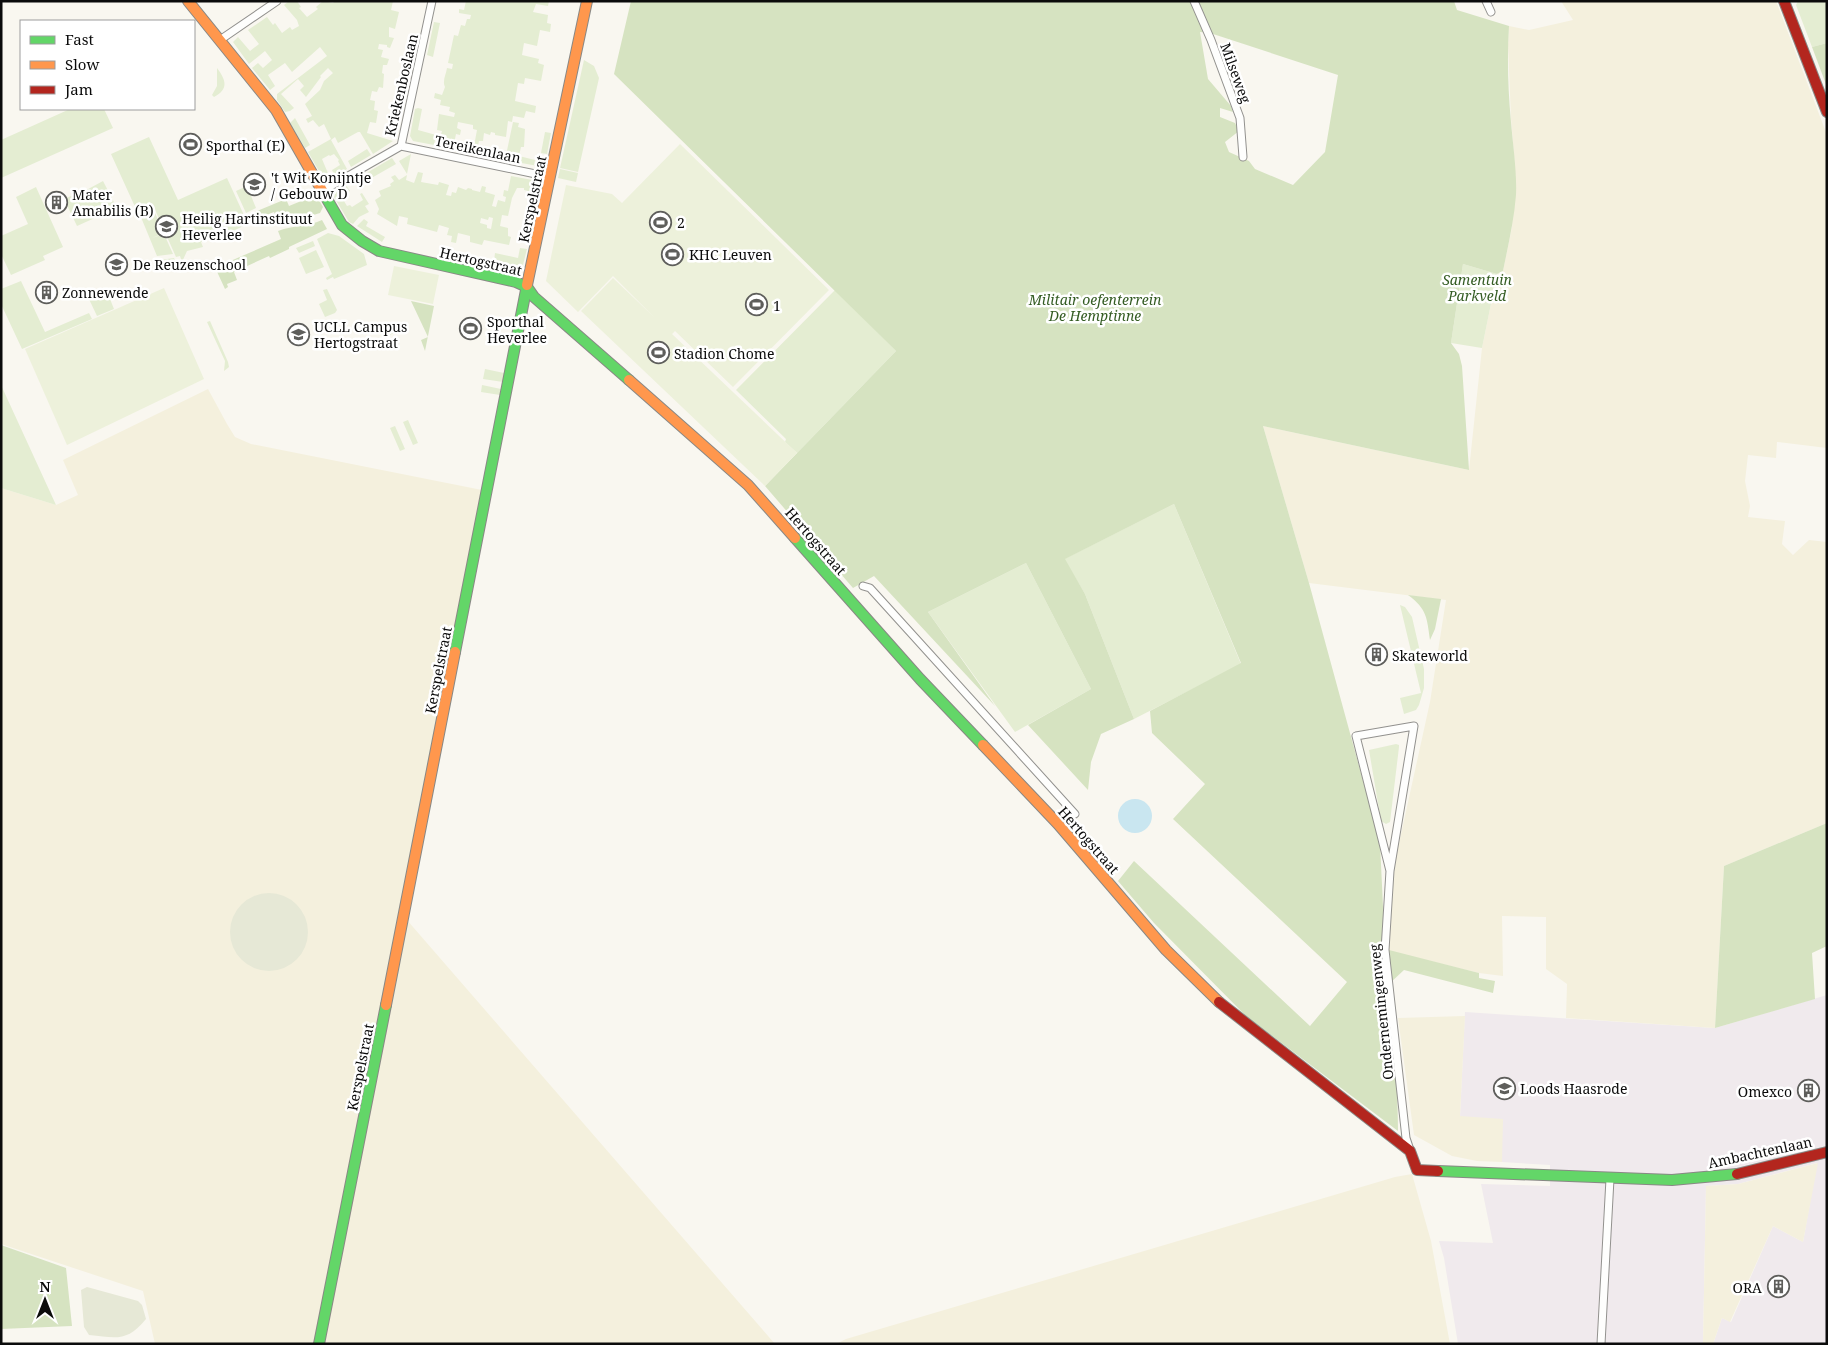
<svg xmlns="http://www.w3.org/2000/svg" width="1828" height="1345" font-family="'Noto Serif',serif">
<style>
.industrial{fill:#f0eaed}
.farmland{fill:#f4f0dd}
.green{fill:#e4edd2;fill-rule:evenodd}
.forest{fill:#d6e3c1;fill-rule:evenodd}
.cemetery{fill:#e6e8d6}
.pitch{fill:#edf1db}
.water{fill:#c9e6f0}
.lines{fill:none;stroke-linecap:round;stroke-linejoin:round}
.street-casing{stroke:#92918e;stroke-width:9}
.fast-casing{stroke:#898885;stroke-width:12}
.slow-casing{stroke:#898885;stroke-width:12}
.jam-casing{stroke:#898885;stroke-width:12}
.street{stroke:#fefefd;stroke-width:7}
.fast{stroke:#63d668;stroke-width:10}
.slow{stroke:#ff974d;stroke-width:10}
.jam{stroke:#b3261e;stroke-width:10}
.labels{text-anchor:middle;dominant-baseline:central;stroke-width:5;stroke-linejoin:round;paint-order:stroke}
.street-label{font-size:14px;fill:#0b0b0b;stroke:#fff}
.poi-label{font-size:14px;fill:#0b0b0b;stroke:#fff;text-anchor:start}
.park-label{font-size:14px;font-style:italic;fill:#345c23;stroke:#fff}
</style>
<rect width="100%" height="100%" fill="#f9f7f0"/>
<path class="industrial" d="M1827 995V1344H1713L1722 1318 1731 1322 1773 1226 1803 1242 1817 1163 1738 1184 1706 1186 1703 1344H1458L1444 1258 1439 1241 1493 1243 1481 1184 1550 1186V1165L1502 1162V1146L1460 1117 1465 1012 1715 1028Z"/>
<path class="farmland" d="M1561 1H1776L1827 135V448L1777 442 1776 458 1748 455 1745 481 1750 506 1748 517 1785 521 1782 544 1793 555 1809 540 1827 542V823L1724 866 1715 1028 1566 1018 1567 984 1546 969V917L1502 916 1503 976 1479 973 1385 950 1387 898 1430 702 1446 600 1309 583 1263 426 1469 470 1482 348 1497 274 1503 271 1512 227 1515 168 1511 119 1508 45 1509 26 1529 30 1573 20Z
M208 389 227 424 235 437 251 444 482 490 400 912 775 1344H155L143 1291 1 1244V488L56 505 78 495 63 460Z
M1465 1016 1460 1116 1503 1119 1502 1162 1477 1161 1452 1156 1414 1135 1398 1018Z
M1818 1163 1803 1242 1773 1226 1730 1322 1722 1318 1713 1344H1703L1706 1186 1738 1184Z
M1412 1174 1431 1241 1450 1344H836L846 1339 1395 1177Z"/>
<path class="green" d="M289 1H297L301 7 299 8 307 17 318 9 316 7 323 1 333 3 335 1H393L391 10 399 12 395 29 389 27V37L394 38 390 48 387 47V45L379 44 378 49 383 50 381 57 389 59 387 65H383L382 73 384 74 383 88 379 87 377 92 372 91 370 100 375 101 374 110 378 111 376 123 370 122 367 133 393 141 373 154 360 132H358L338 143 335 137 331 140 347 169 335 176 332 170 340 165 338 161 339 160 334 154 330 156 329 155 322 159 330 178 328 180 323 178 308 152 331 139 324 124 319 127 313 120 308 123 306 119 312 116 305 104 320 90 324 81 333 73 328 68 320 76 321 77 306 97 300 90 304 86 298 79 281 94 294 108 290 111 285 112 277 100V94L327 56 320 47 292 72 285 63 268 75 275 86 270 90 252 68 258 63 263 68 272 60 265 51 249 64 233 42 238 37 250 51 259 44 248 30 267 17 273 25 275 23 282 33 290 27 292 30 299 26 297 20 284 5Z
M466 1H549L548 6 536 4 533 12 548 15 547 23 551 24 550 32 540 30 537 46 524 43 522 55 539 59 538 63 544 65 541 81 525 78 524 84 518 83 515 101 536 106 535 113 526 111 524 118 513 116 512 122 508 121 506 137 495 135V133L491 132 490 135 484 133 483 141H479L476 154 457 150 458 143 474 146 477 130 473 129V125L458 122 457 128 461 130 460 135 456 134 453 149 438 146 442 131 437 130 439 114 454 117 455 113 449 111 450 107 440 105 441 100 434 98 435 93 442 95 445 87C442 81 446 75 447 68L452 69 453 64 448 63 454 35 458 36 461 25 465 26 467 19H470L471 15 459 13V9L464 10Z
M1798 1H1827V43L1812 47 1796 5Z
M434 22 440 23 433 57 427 55Z
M584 60 594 66 599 78 578 172 560 168Z
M217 68C226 80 229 89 214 97L212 95 217 86Z
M418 108 422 109 418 130 436 135 434 145 413 141 410 136 415 109Z
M70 109H104L113 128 1 178V140Z
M295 118 310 145 305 148 290 123Z
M513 122 519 123 518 127 525 129 524 147H521L519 156 535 160 534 165 537 166 541 159 546 160 543 167 505 160Z
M545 132 551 133 547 154 541 153Z
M149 137 178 200 227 178 248 224 215 239 214 236 201 242 203 247 187 251 182 262 180 256 176 257 152 203 136 209 111 154Z
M367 149 371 155 351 167 348 161Z
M411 154 407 174 399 161Z
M392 158 396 164 361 184 358 178Z
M560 169 578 173 576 182 558 178Z
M418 172 423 173 421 182 438 185 439 182 449 185 446 195 451 196 452 192 456 193 458 187 466 190 468 188 472 189V190L480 192 482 186 486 187 485 192 495 195 492 206 496 207 498 200 505 202 506 197 503 196 504 190 508 191 511 176 538 181 540 185 536 203 530 202 532 192 524 190V188H517L512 198 508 216 502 215 500 226 508 228V236L511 237 509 245 484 240 482 245 470 242V236L458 233 456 243 451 242 452 236 447 235 449 228 439 225 437 232 407 224 408 218 399 216 397 226 377 214 379 209 375 200 381 196 379 191 391 186 390 184 394 181 391 177 395 175 399 180 407 175 406 180 414 183ZM489 217 493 218 491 229 487 228V225L480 223 481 218 488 220Z
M103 181 117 208 77 226 64 199 78 193 79 194Z
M346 185 350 191 341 196 347 206 350 205 352 207 363 200 360 194 362 193 369 204 365 206 369 212 359 217 353 224 349 222 334 197 335 192Z
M247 186 256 208 246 213 236 191Z
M36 187 63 247 43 256 45 260 11 275 1 254V236L28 224 16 197Z
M151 204 164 233 152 238 164 234 173 254 157 256 138 210Z
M364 219 368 222 366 226 385 237 382 242 357 226Z
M328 233 339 236 364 254 367 265 334 279 333 277 327 280 326 278 332 274 317 239Z
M313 241 315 246 299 253 296 248Z
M520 248 527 249 521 273 518 275 493 269 495 253 518 258Z
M316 250 324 267 306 274 299 258Z
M174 258 180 270 165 271 160 260Z
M1463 264 1497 274 1482 348 1451 343Z
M21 281 45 332 89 313 92 319 22 349 1 304V289Z
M106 289 114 309 97 316 88 297Z
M327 289 337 310 335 313 325 317 319 304 327 300 323 290Z
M835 290 896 351 797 453 785 442 786 439 736 390Z
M210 321 228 362 229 367 224 371 225 361 207 322Z
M394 325 397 332 382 338 379 331Z
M485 369 504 373 503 382 483 379Z
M1 385 56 505 1 488Z
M482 385 501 389 500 395 481 392Z
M408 420 418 443 413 445 403 422Z
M395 426 405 449 400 451 390 428Z
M1174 504 1241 664 1134 719 1085 594 1064 559Z
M1026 563 1091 689 1015 732 928 612Z
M1400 605 1405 607 1412 617 1424 669V688L1419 705 1416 710 1404 714 1400 698 1421 693Z
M1396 744 1399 745V747L1390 822 1386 824 1381 821 1369 750Z"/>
<path class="forest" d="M631 1H1454L1457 10 1509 26C1507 57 1508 90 1511 122 1513 146 1517 171 1516 195 1514 221 1508 246 1503 271L1497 274 1463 264 1451 343 1459 354 1462 366 1469 470 1263 426 1309 583 1380 843 1385 949 1479 973V978L1495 981 1493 993 1404 970 1389 984C1392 1033 1398 1082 1398 1131L1246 1016 1154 923 1118 881 1134 861 1310 1026 1347 982 1173 819 1205 784 1152 733 1150 711 1241 663 1174 504 1065 559 1085 594 1134 719 1101 734 1091 762 1088 790 1028 725 1091 689 1026 563 928 612 995 706 874 576 853 588 765 486 896 351 614 74ZM1200 32 1210 33 1338 75 1325 152 1293 185 1255 169 1249 161 1229 152 1225 142 1239 131 1235 123 1220 117V108L1233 112 1231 106 1208 79Z
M1827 43V87L1812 47Z
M316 195 323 207 320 213C307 218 292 215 278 221L274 212 248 222 245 216 286 199 289 206Z
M322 220 327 229 289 247V249L270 258 269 256 234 272 237 280 227 284 228 287 225 289 213 263 216 259 219 266 281 239 278 231C294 225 307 227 322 220Z
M411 301 434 306 425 351 421 340 428 337Z
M1408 595 1441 599 1435 629 1430 640C1427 618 1427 609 1408 595Z
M1827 823V946L1812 953 1815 999 1715 1028 1724 866Z
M1 1245 66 1268 72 1326 1 1329Z"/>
<path class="cemetery" d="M230 932a39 39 0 1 1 78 0a39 39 0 1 1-78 0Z
M87 1287 138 1301 142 1305 146 1319C127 1342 117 1338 89 1335L84 1327 81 1290Z"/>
<path class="pitch" d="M680 144 829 290 733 387 675 331 672 334 797 453 765 486 581 311 613 278 654 317 613 276 578 312 546 281 566 185 612 194 622 203Z
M394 266 439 275 433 304 388 295Z
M164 288 204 379 67 445 25 349Z"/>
<path class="water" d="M1118 816a17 17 0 1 1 34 0a17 17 0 1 1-34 0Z"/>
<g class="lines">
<defs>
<path id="street" d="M1194 1 1211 40 1240 118 1243 157
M1486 1 1491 12
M220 40 277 1
M401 146 550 177
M322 191 401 146 432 1
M863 586 870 588 1075 814
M1390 871 1356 736 1414 726 1390 871 1385 950 1406 1138 1410 1150
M1601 1344 1610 1179"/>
<path id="fast" d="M324 194 342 225 362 241 379 251 516 282 527 287 534 297 629 380
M795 538 920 679 983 745
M455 652 527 285
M1438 1171 1672 1180 1737 1174
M319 1344 386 1005"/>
<path id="slow" d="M188 1 276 110 324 194
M527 285 587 1
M629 380 748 485 795 538
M983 745 1058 824 1166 950 1219 1002
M386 1005 455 652"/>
<path id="jam" d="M1784 1 1827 112
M1219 1002 1410 1151 1417 1170 1438 1171
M1737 1174 1827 1152"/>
</defs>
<use href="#street" class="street-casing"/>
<use href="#fast" class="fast-casing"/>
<use href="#slow" class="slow-casing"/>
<use href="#jam" class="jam-casing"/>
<use href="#street" class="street"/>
<use href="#fast" class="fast"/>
<use href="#slow" class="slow"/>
<use href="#jam" class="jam"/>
</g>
<defs>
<symbol id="stadium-ring" viewBox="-11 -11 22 22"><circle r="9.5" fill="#fff" stroke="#5e5e5b" stroke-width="1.5"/><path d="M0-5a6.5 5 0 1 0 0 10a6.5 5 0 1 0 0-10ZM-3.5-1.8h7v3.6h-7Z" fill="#5e5e5b"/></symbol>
<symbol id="school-ring" viewBox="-11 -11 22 22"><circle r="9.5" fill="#fff" stroke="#5e5e5b" stroke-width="1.5"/><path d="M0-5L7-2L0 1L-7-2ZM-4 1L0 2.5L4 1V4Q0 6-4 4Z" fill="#5e5e5b"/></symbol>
<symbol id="building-ring" viewBox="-11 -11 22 22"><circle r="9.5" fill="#fff" stroke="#5e5e5b" stroke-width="1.5"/><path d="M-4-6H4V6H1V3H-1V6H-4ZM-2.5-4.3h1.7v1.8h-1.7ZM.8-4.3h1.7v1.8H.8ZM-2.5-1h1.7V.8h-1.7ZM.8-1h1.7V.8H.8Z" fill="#5e5e5b"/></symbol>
<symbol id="university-ring" viewBox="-11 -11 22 22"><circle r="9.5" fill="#fff" stroke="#5e5e5b" stroke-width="1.5"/><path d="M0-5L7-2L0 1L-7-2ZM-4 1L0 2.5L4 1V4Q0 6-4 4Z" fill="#5e5e5b"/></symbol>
</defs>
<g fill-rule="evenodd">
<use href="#stadium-ring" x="178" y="132" width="25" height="25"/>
<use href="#school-ring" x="242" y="172" width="25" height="25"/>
<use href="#building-ring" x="44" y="190" width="25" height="25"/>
<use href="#stadium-ring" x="648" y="210" width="25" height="25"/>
<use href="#school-ring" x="154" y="214" width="25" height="25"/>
<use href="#stadium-ring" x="660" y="242" width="25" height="25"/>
<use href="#school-ring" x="104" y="252" width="25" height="25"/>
<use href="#building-ring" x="34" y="280" width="25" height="25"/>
<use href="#stadium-ring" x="744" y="292" width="25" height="25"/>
<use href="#stadium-ring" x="458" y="316" width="25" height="25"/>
<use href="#university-ring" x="286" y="322" width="25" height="25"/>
<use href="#stadium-ring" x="646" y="340" width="25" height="25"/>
<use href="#building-ring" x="1364" y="642" width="25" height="25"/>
<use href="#university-ring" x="1492" y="1076" width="25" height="25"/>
<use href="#building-ring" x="1796" y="1078" width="25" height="25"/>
<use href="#building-ring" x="1766" y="1274" width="25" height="25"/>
</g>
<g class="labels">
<g class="street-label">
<text transform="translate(1236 73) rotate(70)">Milseweg</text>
<text transform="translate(401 85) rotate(-77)">Kriekenboslaan</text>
<text transform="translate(478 149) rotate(12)">Tereikenlaan</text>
<text transform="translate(532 199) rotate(-78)">Kerspelstraat</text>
<text transform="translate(481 261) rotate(13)">Hertogstraat</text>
<text transform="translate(816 541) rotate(49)">Hertogstraat</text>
<text transform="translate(438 670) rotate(-79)">Kerspelstraat</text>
<text transform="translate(1089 840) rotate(49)">Hertogstraat</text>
<text transform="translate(1381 1012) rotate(-96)">Ondernemingenweg</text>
<text transform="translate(360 1067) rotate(-79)">Kerspelstraat</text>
<text transform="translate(1760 1152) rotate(-12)">Ambachtenlaan</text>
</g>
<g class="poi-label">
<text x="206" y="145">Sporthal (E)</text>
<text x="271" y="177">'t Wit Konijntje<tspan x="271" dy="16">/ Gebouw D</tspan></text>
<text x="72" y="194">Mater<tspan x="72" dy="16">Amabilis (B)</tspan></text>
<text x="182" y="218">Heilig Hartinstituut<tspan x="182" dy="16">Heverlee</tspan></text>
<text x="677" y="222">2</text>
<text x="689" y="254">KHC Leuven</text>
<text x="133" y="264">De Reuzenschool</text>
<text x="62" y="292">Zonnewende</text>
<text x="773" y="305">1</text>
<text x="487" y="321">Sporthal<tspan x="487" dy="16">Heverlee</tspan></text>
<text x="314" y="326">UCLL Campus<tspan x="314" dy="16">Hertogstraat</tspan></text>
<text x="674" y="353">Stadion Chome</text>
<text x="1392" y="655">Skateworld</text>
<text x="1520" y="1088">Loods Haasrode</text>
<text x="1792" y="1091" text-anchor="end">Omexco</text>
<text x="1762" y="1287" text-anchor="end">ORA</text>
</g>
<g class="park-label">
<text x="1477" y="279">Samentuin<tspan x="1477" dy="16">Parkveld</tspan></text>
<text x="1095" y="299">Militair oefenterrein<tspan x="1095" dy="16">De Hemptinne</tspan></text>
</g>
</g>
<rect width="1828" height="1345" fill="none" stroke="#0b0b0b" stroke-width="5"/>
<rect x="20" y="20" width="175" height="90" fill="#ffffff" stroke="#9d9d9d"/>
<rect x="30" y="36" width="25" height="8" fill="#63d668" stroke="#9d9d9d"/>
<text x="65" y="45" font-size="15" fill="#0b0b0b">Fast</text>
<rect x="30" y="61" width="25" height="8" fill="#ff974d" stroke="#9d9d9d"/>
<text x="65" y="70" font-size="15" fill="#0b0b0b">Slow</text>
<rect x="30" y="86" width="25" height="8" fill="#b3261e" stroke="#9d9d9d"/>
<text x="65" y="95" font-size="15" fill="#0b0b0b">Jam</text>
<g transform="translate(45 1300)" stroke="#ffffff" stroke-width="4" paint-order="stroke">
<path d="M0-4L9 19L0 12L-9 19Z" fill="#0b0b0b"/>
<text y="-8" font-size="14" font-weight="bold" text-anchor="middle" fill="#0b0b0b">N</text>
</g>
</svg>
